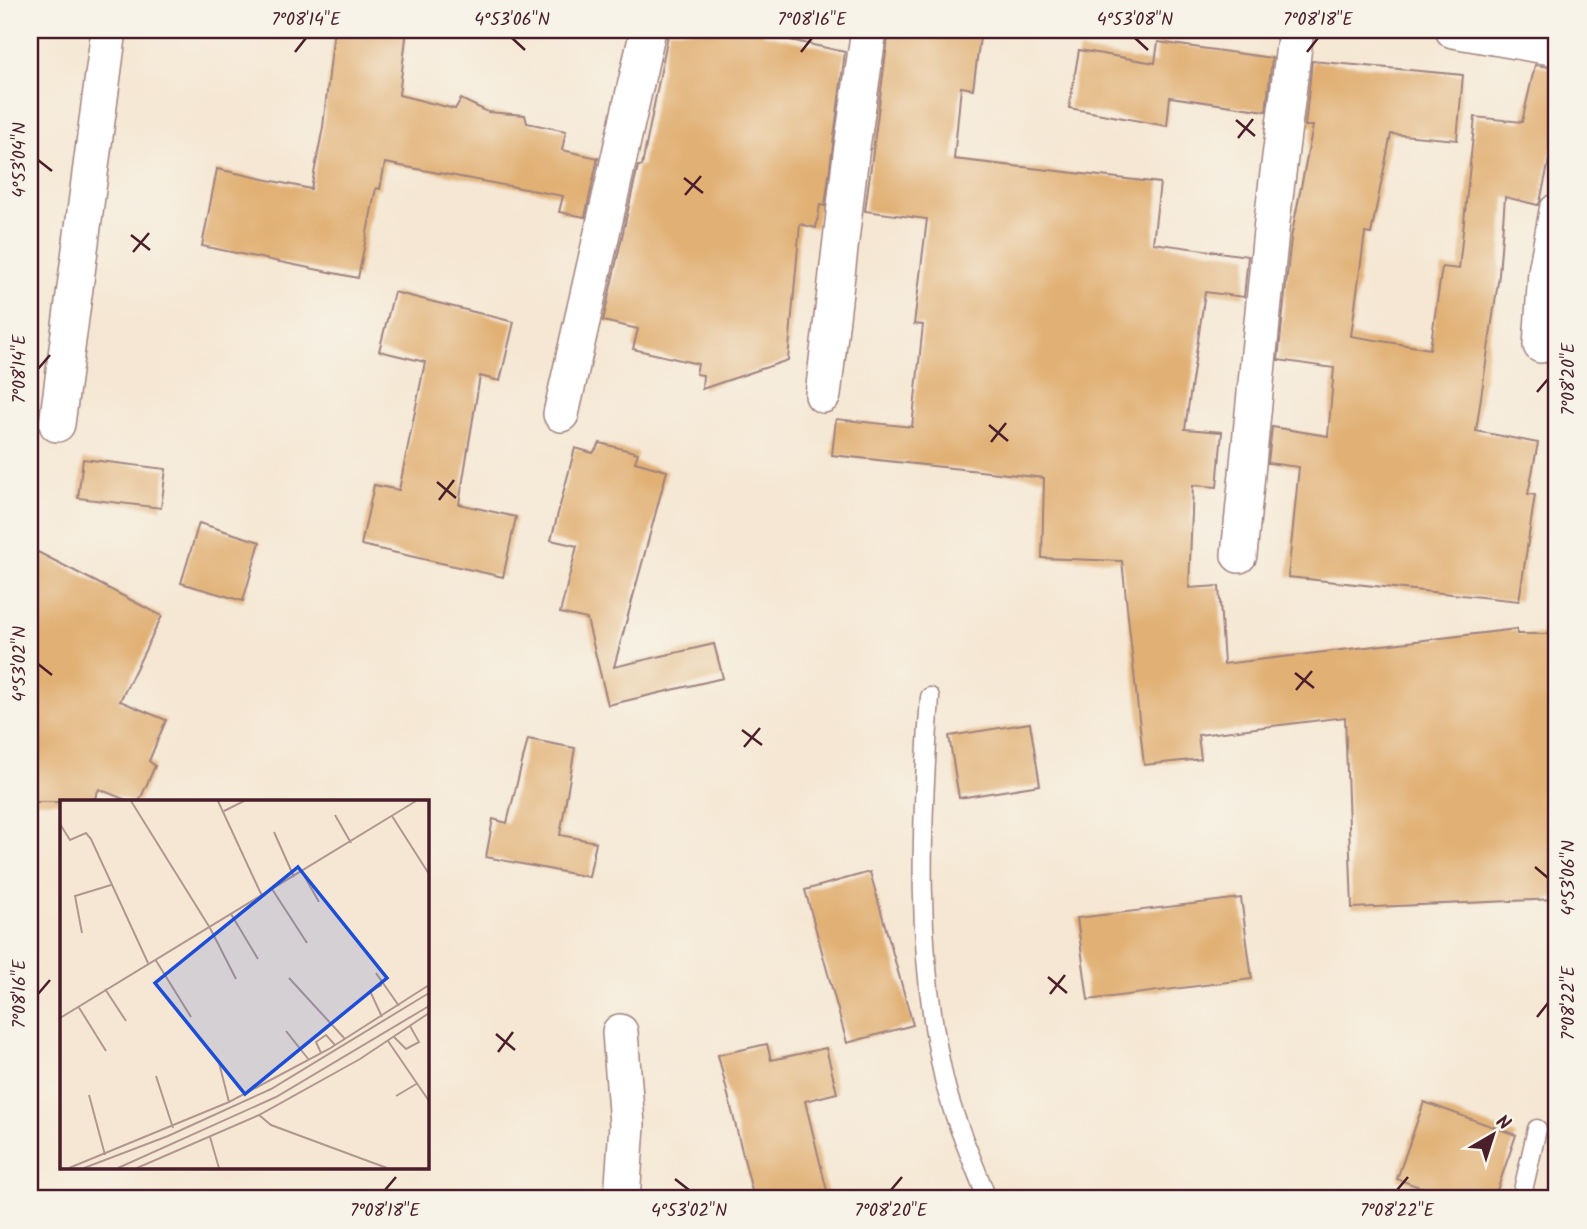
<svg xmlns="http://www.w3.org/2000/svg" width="1587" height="1229" font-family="Kalam,sans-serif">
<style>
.building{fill:#e1b075}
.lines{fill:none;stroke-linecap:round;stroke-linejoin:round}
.service-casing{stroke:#a0837f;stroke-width:21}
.minor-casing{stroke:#a0837f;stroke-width:38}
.service{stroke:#fff;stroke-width:18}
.minor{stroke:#fff;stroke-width:35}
.ticks{fill:none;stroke:#4a1f2b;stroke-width:2.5}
.inset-road{fill:none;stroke:#b19790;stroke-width:2}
.view{fill:#1d4ed8;fill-opacity:0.15;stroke:#1d4ed8;stroke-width:3.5}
.inset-edge{fill:none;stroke:#4a1f2b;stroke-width:3.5}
.neatline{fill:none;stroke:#4a1f2b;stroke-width:2.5}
.ticks-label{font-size:18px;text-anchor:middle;fill:#4a1f2b}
</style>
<rect width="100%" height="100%" fill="#f7f3e8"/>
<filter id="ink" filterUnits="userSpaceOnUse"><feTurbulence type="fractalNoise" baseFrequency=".0143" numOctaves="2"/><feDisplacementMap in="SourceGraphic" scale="14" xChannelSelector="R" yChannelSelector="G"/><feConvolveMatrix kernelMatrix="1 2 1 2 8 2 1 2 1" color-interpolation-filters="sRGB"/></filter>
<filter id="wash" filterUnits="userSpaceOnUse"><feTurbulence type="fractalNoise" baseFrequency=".00686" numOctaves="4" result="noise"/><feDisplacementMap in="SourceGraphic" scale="28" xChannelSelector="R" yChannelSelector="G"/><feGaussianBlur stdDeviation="1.57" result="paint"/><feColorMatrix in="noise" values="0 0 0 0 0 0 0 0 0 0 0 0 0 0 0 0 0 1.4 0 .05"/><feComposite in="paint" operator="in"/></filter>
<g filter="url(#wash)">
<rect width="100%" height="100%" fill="#f5e7d3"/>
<g id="blocks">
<path class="building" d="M334 30H407L399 95 455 109 461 99 488 112 525 115 527 123 566 131 562 150 598 158 585 217 559 212 563 196 385 163 380 189 376 188 358 278 202 246 217 169 311 189 323 127Z
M669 30H764L763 34 845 52 825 206 820 205 816 228 800 224 788 360 702 389 703 375 696 374 698 364 633 349 638 329 603 321 638 166H642Z
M889 30H981L973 89 961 87 954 159 1160 183 1153 243 1248 256 1244 297 1205 292 1185 429 1222 432 1217 487 1193 485 1189 588 1219 586 1224 664 1517 629V634H1557V899L1352 908 1345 717 1198 735 1201 759 1144 765 1122 561 1042 558 1044 478 832 455 836 419 912 427 923 325 914 324 927 219 865 211Z
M1158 42 1272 58 1266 111 1170 97 1167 126 1069 108 1079 50 1155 63Z
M1312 61 1463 75 1457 140 1391 134 1371 234 1365 233 1351 336 1430 349 1442 267 1459 269 1475 117 1522 122 1535 65 1557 68V148L1552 147 1540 202 1538 205 1505 197 1499 275 1476 431 1538 443 1528 494 1535 495 1519 601 1288 577 1299 467 1268 463 1272 427 1328 436 1334 368 1278 360 1291 238 1313 126H1305Z
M394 292 514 322 500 381 480 376 459 504 516 517 503 577 361 545 374 485 399 490 425 362 379 351Z
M600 443 638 453 635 462 667 471 614 667 714 644 723 678 608 705 587 619 560 613 577 546 551 540 575 448 593 453Z
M83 459 166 469 161 508 78 498Z
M199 523 260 542 243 601 181 583Z
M30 548 162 616 120 701 166 720 149 761 155 766 139 802H131L99 789 93 802H30Z
M1030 723 1040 785 959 798 949 736Z
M528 739 575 748 560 835 596 842 589 877 486 857 493 819 507 823Z
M870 872 913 1025 847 1043 805 890Z
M1241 898 1252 979 1088 1000 1077 918Z
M767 1044 771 1060 826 1048 837 1093 805 1101 829 1199H754L718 1055Z
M1424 1102 1516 1135 1494 1199H1453L1397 1179Z"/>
</g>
</g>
<g filter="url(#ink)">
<use href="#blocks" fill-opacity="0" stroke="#a0837f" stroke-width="2"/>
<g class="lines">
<defs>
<path id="service" d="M930 697C921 826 915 951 944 1079 953 1119 973 1160 987 1199
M1521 1199 1537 1129"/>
<path id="minor" d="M1453 30 1557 48
M1541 345 1546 272 1557 211
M823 395 851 154 869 30
M561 414 648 30
M57 424 109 30
M1239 555 1272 221 1296 30
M620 1032 627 1125 622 1199"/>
</defs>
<use href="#service" class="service-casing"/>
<use href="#minor" class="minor-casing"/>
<use href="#service" class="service"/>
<use href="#minor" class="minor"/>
</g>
</g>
<path class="ticks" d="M512 38 525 50M1135 38 1148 50M295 52 306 38M801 52 812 38M1307 52 1318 38M1236 120 1255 136M1238 138 1253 119M38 160 52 171M684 178 703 193M685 195 701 176M131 235 150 250M133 252 149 233M38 369 50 355M1537 392 1548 379M989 425 1008 441M991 442 1006 423M437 482 456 498M439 500 454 480M38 664 52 675M1295 673 1314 688M1296 690 1312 671M742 730 762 745M744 747 760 728M1535 867 1548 878M1048 977 1067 993M38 994 50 980M1050 994 1065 975M1537 1017 1548 1003M496 1034 515 1050M498 1052 513 1032M675 1179 689 1190M385 1190 396 1177M891 1190 902 1177M1397 1190 1408 1177"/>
<g transform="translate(60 800)">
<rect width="369" height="369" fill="#f5e7d3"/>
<path class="inset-road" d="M71 1 150 128 176 179M158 1 202 96M164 11 184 1M275 15 291 43M332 16 369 74M0 24 10 40 26 33 31 39 88 163M214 32 234 77M242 72 259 102M212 89 247 143M171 114 198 159M22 133 15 96 51 85M95 159 131 217M316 173 339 206M229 178 285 239M322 185 310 191 322 217M45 189 66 221M18 206 46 251M0 218 356 1M226 231 249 260M334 237 346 249 359 242 350 226M328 241 369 301M261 253 256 242 266 235 275 245M158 259 169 302M96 276 113 328M29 295 45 355M336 296 358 283M199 315 211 325 327 368M150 337 159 368M9 368 169 302 269 249 369 185M24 368 108 336 211 289 369 193M58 368 216 297 369 206M77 368 199 315 300 259 369 213"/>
<path class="view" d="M238 67 327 178 185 294 95 183Z"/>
<rect width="369" height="369" class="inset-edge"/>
</g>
<rect width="1587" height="1229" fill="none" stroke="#f7f3e8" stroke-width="77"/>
<g transform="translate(1493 1135) rotate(39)" stroke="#f7f3e8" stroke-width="5" paint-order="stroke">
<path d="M0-5L12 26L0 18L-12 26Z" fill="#4a1f2b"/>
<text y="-10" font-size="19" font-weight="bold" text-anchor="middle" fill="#4a1f2b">N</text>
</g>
<rect x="38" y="38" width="1510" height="1152" class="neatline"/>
<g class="ticks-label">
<text x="306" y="25">7°08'14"E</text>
<text x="512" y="25">4°53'06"N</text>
<text x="812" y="25">7°08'16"E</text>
<text x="1135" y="25">4°53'08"N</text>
<text x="1318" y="25">7°08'18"E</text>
<text transform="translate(19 160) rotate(-90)" y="6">4°53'04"N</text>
<text transform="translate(19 369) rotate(-90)" y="6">7°08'14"E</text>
<text transform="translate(1568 379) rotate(-90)" y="6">7°08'20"E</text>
<text transform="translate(19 664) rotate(-90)" y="6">4°53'02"N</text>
<text transform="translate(1568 878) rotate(-90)" y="6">4°53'06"N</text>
<text transform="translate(19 994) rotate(-90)" y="6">7°08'16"E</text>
<text transform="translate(1568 1003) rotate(-90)" y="6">7°08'22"E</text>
<text x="385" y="1216">7°08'18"E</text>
<text x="689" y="1216">4°53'02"N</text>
<text x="891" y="1216">7°08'20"E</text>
<text x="1397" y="1216">7°08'22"E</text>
</g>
</svg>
